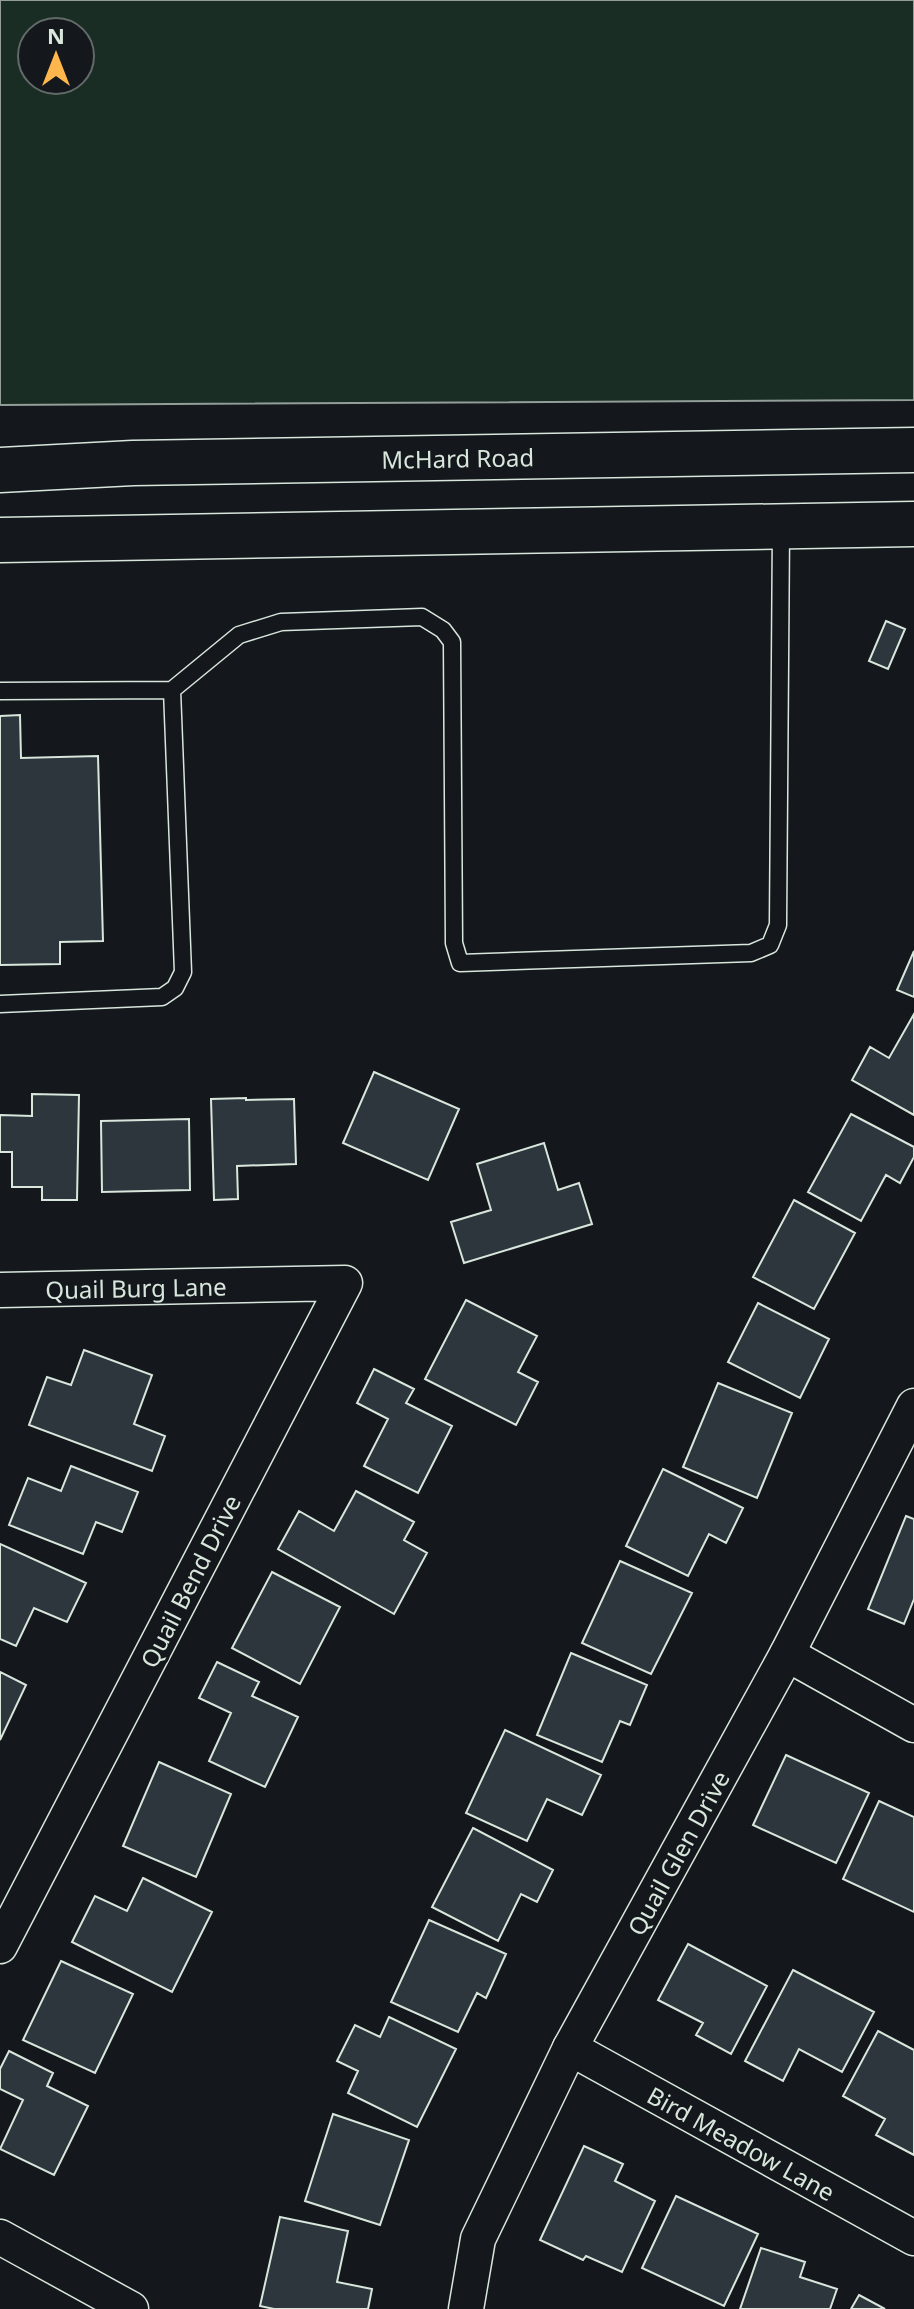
<svg xmlns="http://www.w3.org/2000/svg" width="914" height="2309" font-family="'Noto Sans',sans-serif">
<style>
.green{fill:#1a2d24;stroke:#939e99;stroke-width:2;fill-rule:evenodd}
.building{fill:#2c363c;stroke:#d8e6dc;stroke-width:2}
.lines{fill:none;stroke-linecap:round;stroke-linejoin:round}
.lane-casing{stroke:#d8e6dc;stroke-width:19}
.street-casing{stroke:#d8e6dc;stroke-width:37}
.primary-casing{stroke:#d8e6dc;stroke-width:47}
.lane{stroke:#14181c;stroke-width:16}
.street{stroke:#14181c;stroke-width:34}
.primary{stroke:#14181c;stroke-width:44}
.labels{text-anchor:middle;dominant-baseline:central;stroke-width:6;stroke-linejoin:round;paint-order:stroke}
.street-label{font-size:24px;fill:#d8e6dc;stroke:#14181c}
</style>
<rect width="100%" height="100%" fill="#14181c"/>
<path class="green" d="M0 0H914V400L0 405ZM32 32H80V80H32Z"/>
<path class="building" d="M886 621 905 629 888 669 869 661Z
M20 715 21 758 98 756 103 941 60 942V964L0 965V716Z
M914 951V997L897 990Z
M914 1014V1115L852 1080 870 1047 889 1058Z
M374 1072 459 1109 428 1180 343 1143Z
M32 1094 79 1095 77 1200H42V1187H12V1152H0V1115L32 1116Z
M246 1098V1100L294 1099 296 1164 237 1166 238 1199 214 1200 211 1099Z
M851 1114 914 1147V1157L900 1183 886 1175 861 1221 808 1192Z
M189 1119 190 1190 102 1192 101 1121Z
M544 1143 558 1190 579 1183 592 1224 464 1263 451 1222 491 1210 477 1164Z
M794 1200 855 1233 814 1309 753 1277Z
M466 1300 537 1336 518 1372 538 1382 516 1425 425 1379Z
M758 1303 829 1339 800 1398 728 1362Z
M84 1350 152 1375 134 1424 165 1436 152 1471 29 1425 47 1377 71 1385Z
M374 1369 414 1389 406 1403 452 1426 418 1493 364 1466 388 1419 357 1403Z
M718 1383 792 1413 757 1498 683 1467Z
M71 1466 138 1492 122 1532 96 1522 83 1554 9 1525 28 1478 61 1491Z
M663 1469 743 1508 726 1543 709 1534 688 1576 626 1546Z
M356 1491 414 1522 404 1540 427 1553 394 1614 278 1549 299 1511 334 1531Z
M906 1516 914 1519V1599L904 1624 868 1609Z
M0 1544 86 1583 67 1622 34 1608 16 1646 0 1639Z
M620 1561 692 1593 651 1674 582 1643Z
M272 1572 340 1607 300 1684 232 1648Z
M571 1653 647 1685 630 1725 620 1721 602 1762 537 1735Z
M217 1662 259 1682 252 1696 298 1717 265 1787 209 1761 231 1713 199 1698Z
M0 1672 26 1685 0 1740Z
M505 1730 601 1775 582 1815 547 1799 527 1841 466 1813Z
M786 1755 869 1793 836 1863 753 1825Z
M159 1762 231 1794 196 1877 123 1846Z
M879 1801 914 1817V1912L843 1879Z
M473 1828 553 1870 537 1902 521 1894 498 1941 432 1907Z
M143 1878 212 1912 172 1992 72 1942 95 1896 127 1911Z
M429 1920 506 1954 486 1998 477 1993 458 2032 391 2002Z
M688 1944 767 1986 731 2054 696 2035 703 2023 658 2000Z
M61 1961 133 1994 95 2073 23 2040Z
M793 1970 874 2012 842 2072 799 2049 783 2081 745 2061Z
M389 2017 456 2049 417 2127 348 2093 358 2071 337 2061 355 2025 380 2037Z
M878 2031 914 2050V2155L876 2135 885 2119 843 2096Z
M9 2051 53 2073 47 2086 88 2106 54 2175 0 2149 23 2100 0 2089V2069Z
M333 2114 409 2140 380 2225 305 2201Z
M584 2146 623 2164 615 2181 655 2201 622 2272 586 2256 583 2260 540 2240Z
M676 2196 758 2234 724 2306 642 2268Z
M280 2217 348 2231 337 2282 372 2289 368 2309H274L260 2306Z
M761 2248 805 2262 800 2277 837 2289 830 2309H740Z
M859 2295 885 2309H851Z"/>
<g class="lines">
<defs>
<path id="lane" d="M172 690 239 635 281 622 422 617 443 630 452 642 454 943 460 963 751 953 770 945 778 925 781 529
M0 691 172 690 183 972 175 988 162 997 0 1004"/>
<g id="street">
<path id="s1" d="M0 1290 345 1283 0 1946"/>
<path d="M787 1654 914 1725"/>
<path id="s2" d="M570 2048 914 2238"/>
<path d="M0 2237 131 2309"/>
<path id="s3" d="M466 2309 478 2239 570 2048 787 1654 914 1406"/>
</g>
<g id="primary">
<path id="s4" d="M0 470 133 463 914 450"/>
<path d="M0 540 914 524"/>
</g>
</defs>
<use href="#lane" class="lane-casing"/>
<use href="#street" class="street-casing"/>
<use href="#primary" class="primary-casing"/>
<use href="#lane" class="lane"/>
<use href="#street" class="street"/>
<use href="#primary" class="primary"/>
</g>
<g class="labels">
<g class="street-label">
<text stroke="none"><textPath href="#s4" startOffset="458">McHard Road</textPath></text>
<text stroke="none"><textPath href="#s1" startOffset="136">Quail Burg Lane</textPath></text>
<text transform="translate(190 1581) rotate(-63)">Quail Bend Drive</text>
<text stroke="none"><textPath href="#s3" startOffset="506">Quail Glen Drive</textPath></text>
<text stroke="none"><textPath href="#s2" startOffset="196">Bird Meadow Lane</textPath></text>
</g>
</g>
<g transform="translate(56 56)"><circle r="38" fill="#14181c" stroke="#626a69" stroke-width="2"/>
<path d="M0-6L14 30L0 20L-14 30Z" fill="#ffb74d"/>
<text y="-12" font-size="22" font-weight="bold" text-anchor="middle" fill="#d8e6dc">N</text>
</g>
</svg>
